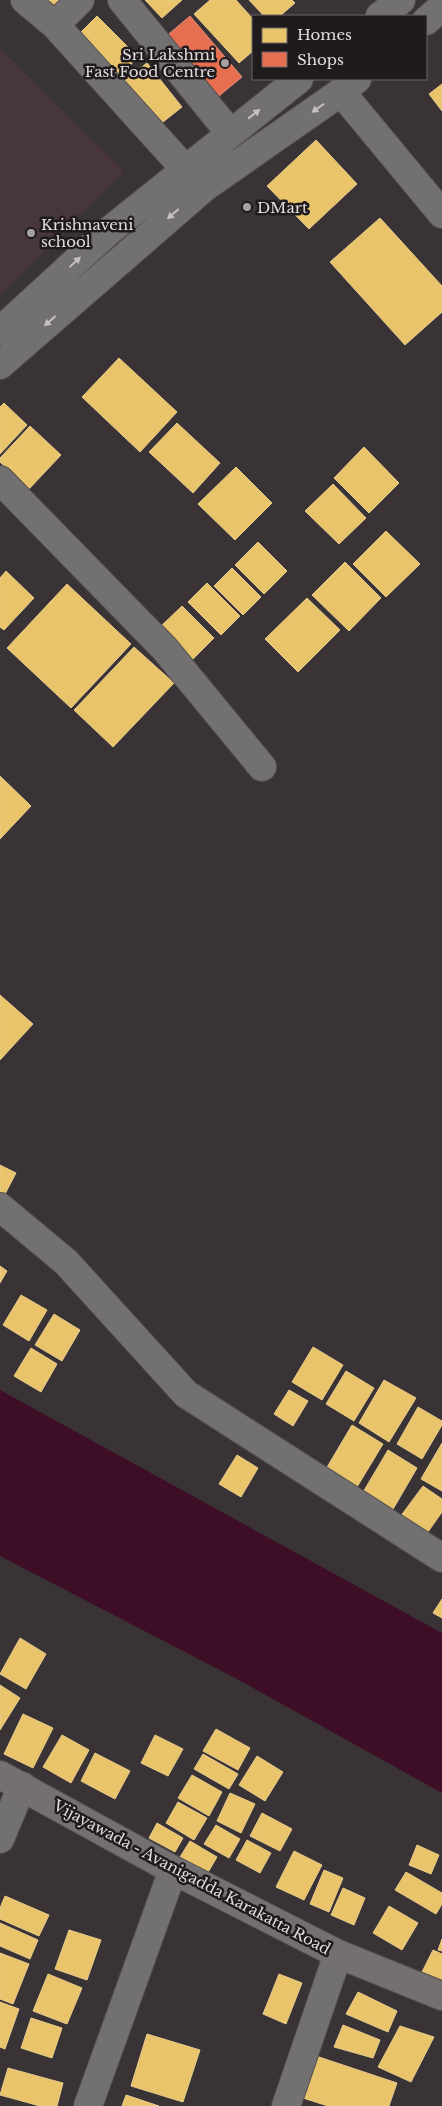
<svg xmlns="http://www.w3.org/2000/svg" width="442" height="2106" font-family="'Libre Baskerville',serif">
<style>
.built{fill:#47363d}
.water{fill:#3e0e27}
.homes{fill:#e9c46a;stroke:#e7cb8c}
.shops{fill:#e76f51;stroke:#e58f7b}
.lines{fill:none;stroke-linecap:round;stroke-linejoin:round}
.minor-casing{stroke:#534f50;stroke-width:30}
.major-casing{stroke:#534f50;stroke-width:30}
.minor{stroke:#737071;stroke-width:28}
.major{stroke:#747071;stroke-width:28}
.oneway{fill:#c6c0c2}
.poi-dot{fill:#a6a0a2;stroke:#1f1a1c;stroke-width:2}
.labels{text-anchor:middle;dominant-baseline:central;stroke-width:5;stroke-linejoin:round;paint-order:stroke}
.poi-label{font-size:15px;fill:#e1dadd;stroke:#1f1a1c;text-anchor:start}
.street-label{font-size:15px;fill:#e1dadd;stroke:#1f1a1c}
</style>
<rect width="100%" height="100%" fill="#393335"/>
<path class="built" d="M0 48 124 171 0 295Z"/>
<path class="water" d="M0 1390 442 1633V1793L237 1679 0 1556Z"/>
<path class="homes" d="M46 0H69L58 12Z
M145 0H182L162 18Z
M210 0H236L253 19V51L239 63 194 14Z
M249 0H292L295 3 280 16H264Z
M97 16 138 57 106 90 64 49Z
M147 63 182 107 153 130 117 86Z
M442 84V111L429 94Z
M316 140 357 184 309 229 267 186Z
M380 218 442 286V312L405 345 330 262Z
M119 358 177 412 140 452 82 397Z
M4 403 27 425 0 454V407Z
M177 423 220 463 193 493 149 452Z
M30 426 61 455 29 489 0 462V458Z
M364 447 399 483 369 513 334 478Z
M236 467 272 503 235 540 198 504Z
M333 484 366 518 339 544 305 511Z
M386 531 420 564 386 597 353 564Z
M258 542 287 571 264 594 235 565Z
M345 562 381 598 349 631 312 595Z
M232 568 261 597 243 615 214 586Z
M6 571 34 598 4 630 0 627V578Z
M207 583 240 616 221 635 188 602Z
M67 584 131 644 71 708 7 648Z
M307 598 340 630 298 672 265 639Z
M182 606 214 638 191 661 159 628Z
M134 647 174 683 113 747 74 710Z
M0 776 31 806 0 839Z
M0 995 33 1024 0 1060Z
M0 1165 16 1173 4 1196 0 1195Z
M0 1266 7 1271 0 1283Z
M21 1295 47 1310 29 1341 3 1325Z
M54 1314 80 1330 62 1361 35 1345Z
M313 1347 343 1365 322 1400 292 1382Z
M31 1348 57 1364 41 1392 14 1376Z
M346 1371 374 1388 354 1421 326 1404Z
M384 1380 416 1398 389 1442 359 1423Z
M289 1390 308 1401 293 1426 274 1414Z
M418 1407 442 1421V1425L422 1459 397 1444Z
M352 1425 383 1444 354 1492 323 1474Z
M442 1443V1491L421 1479Z
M388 1450 417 1468 389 1516 359 1499Z
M237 1455 258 1468 241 1497 219 1484Z
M423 1486 442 1499V1512L423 1539 397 1521Z
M442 1599V1618L433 1613Z
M20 1638 46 1654 26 1689 0 1674Z
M0 1685 20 1698 0 1730Z
M23 1714 53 1728 33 1768 4 1754Z
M216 1729 250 1748 238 1770 203 1751Z
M62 1735 89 1750 71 1783 43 1767Z
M155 1735 183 1749 168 1776 141 1763Z
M95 1753 130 1771 115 1799 81 1781Z
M203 1754 238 1774 229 1789 194 1769Z
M257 1756 283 1772 265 1801 239 1785Z
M192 1775 222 1792 209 1816 178 1798Z
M230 1793 255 1804 241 1833 217 1821Z
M178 1802 207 1818 194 1840 166 1823Z
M262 1813 292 1829 280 1851 250 1836Z
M157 1823 183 1838 175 1852 149 1838Z
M216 1825 240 1839 229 1858 204 1844Z
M247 1840 271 1853 260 1873 236 1860Z
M190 1841 217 1857 207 1874 180 1857Z
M417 1845 439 1855 431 1874 409 1865Z
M294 1851 322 1865 304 1900 276 1887Z
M324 1870 343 1878 329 1912 310 1904Z
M406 1872 442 1893V1904L436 1914 395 1890Z
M343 1888 365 1898 354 1925 331 1915Z
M5 1896 49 1915 39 1936 0 1919V1908Z
M389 1906 418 1923 402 1950 373 1933Z
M0 1923 38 1940 30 1959 0 1946Z
M69 1930 101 1940 87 1980 55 1969Z
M442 1939V1951L438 1950Z
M433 1950 442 1954V1981L422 1972Z
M0 1953 29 1964 13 2004 0 1999Z
M48 1974 82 1988 67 2024 33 2011Z
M279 1974 302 1983 286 2024 263 2014Z
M358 1992 397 2011 388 2032 346 2014Z
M0 2002 19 2009 5 2049 0 2047Z
M31 2018 62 2028 52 2058 21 2048Z
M343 2025 380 2040 373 2058 334 2047Z
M400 2026 434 2037 411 2082 378 2067Z
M147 2034 200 2050 183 2102 131 2086Z
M316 2056 397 2083 389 2106H328L303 2098Z
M8 2068 63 2083 57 2106H40L0 2095Z
M126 2095 159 2106H122Z"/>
<path class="shops" d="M190 16 242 77 214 100 163 39Z"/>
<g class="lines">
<defs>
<path id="minor" d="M25 0 55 25 185 169 198 181
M122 0 230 133
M380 16 401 0
M426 21 442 7
M55 25 80 0
M341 92 442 214
M0 331 110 230 299 79
M0 365 205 187 341 92 357 79
M0 480 165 649 262 767
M0 1207 66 1262 186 1394 442 1558
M0 1839 22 1786
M88 2106 173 1870
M286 2106 338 1954"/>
<path id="major" d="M0 1775 173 1870 338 1954 442 1996"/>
</defs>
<use href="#minor" class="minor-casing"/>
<use href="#major" class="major-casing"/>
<use href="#minor" class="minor"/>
<use href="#major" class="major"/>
</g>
<defs><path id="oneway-solid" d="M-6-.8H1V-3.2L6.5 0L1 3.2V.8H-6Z" transform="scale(1.25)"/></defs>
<g class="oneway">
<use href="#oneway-solid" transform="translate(318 108) rotate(145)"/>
<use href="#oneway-solid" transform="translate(254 114) rotate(-38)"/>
<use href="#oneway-solid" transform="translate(173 214) rotate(139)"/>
<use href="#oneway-solid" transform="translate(75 262) rotate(-43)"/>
<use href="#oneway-solid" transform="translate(50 321) rotate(139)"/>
</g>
<g class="poi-dot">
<circle cx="225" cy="63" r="5"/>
<circle cx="247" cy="207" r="5"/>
<circle cx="31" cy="233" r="5"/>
</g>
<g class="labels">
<g class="poi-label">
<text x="215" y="54" text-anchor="end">Sri Lakshmi<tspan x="215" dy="17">Fast Food Centre</tspan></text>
<text x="257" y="207">DMart</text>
<text x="41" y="224">Krishnaveni<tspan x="41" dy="17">school</tspan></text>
</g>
<g class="street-label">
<text transform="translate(192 1877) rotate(28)">Vijayawada - Avanigadda Karakatta Road</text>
</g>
</g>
<rect x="252" y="15" width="175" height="65" fill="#1f1a1c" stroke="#6d6769"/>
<rect x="262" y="28" width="25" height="15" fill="#e9c46a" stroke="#6d6769"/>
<text x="297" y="40" font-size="15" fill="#e1dadd">Homes</text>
<rect x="262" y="52" width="25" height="15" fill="#e76f51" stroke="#6d6769"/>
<text x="297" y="65" font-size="15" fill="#e1dadd">Shops</text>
</svg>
